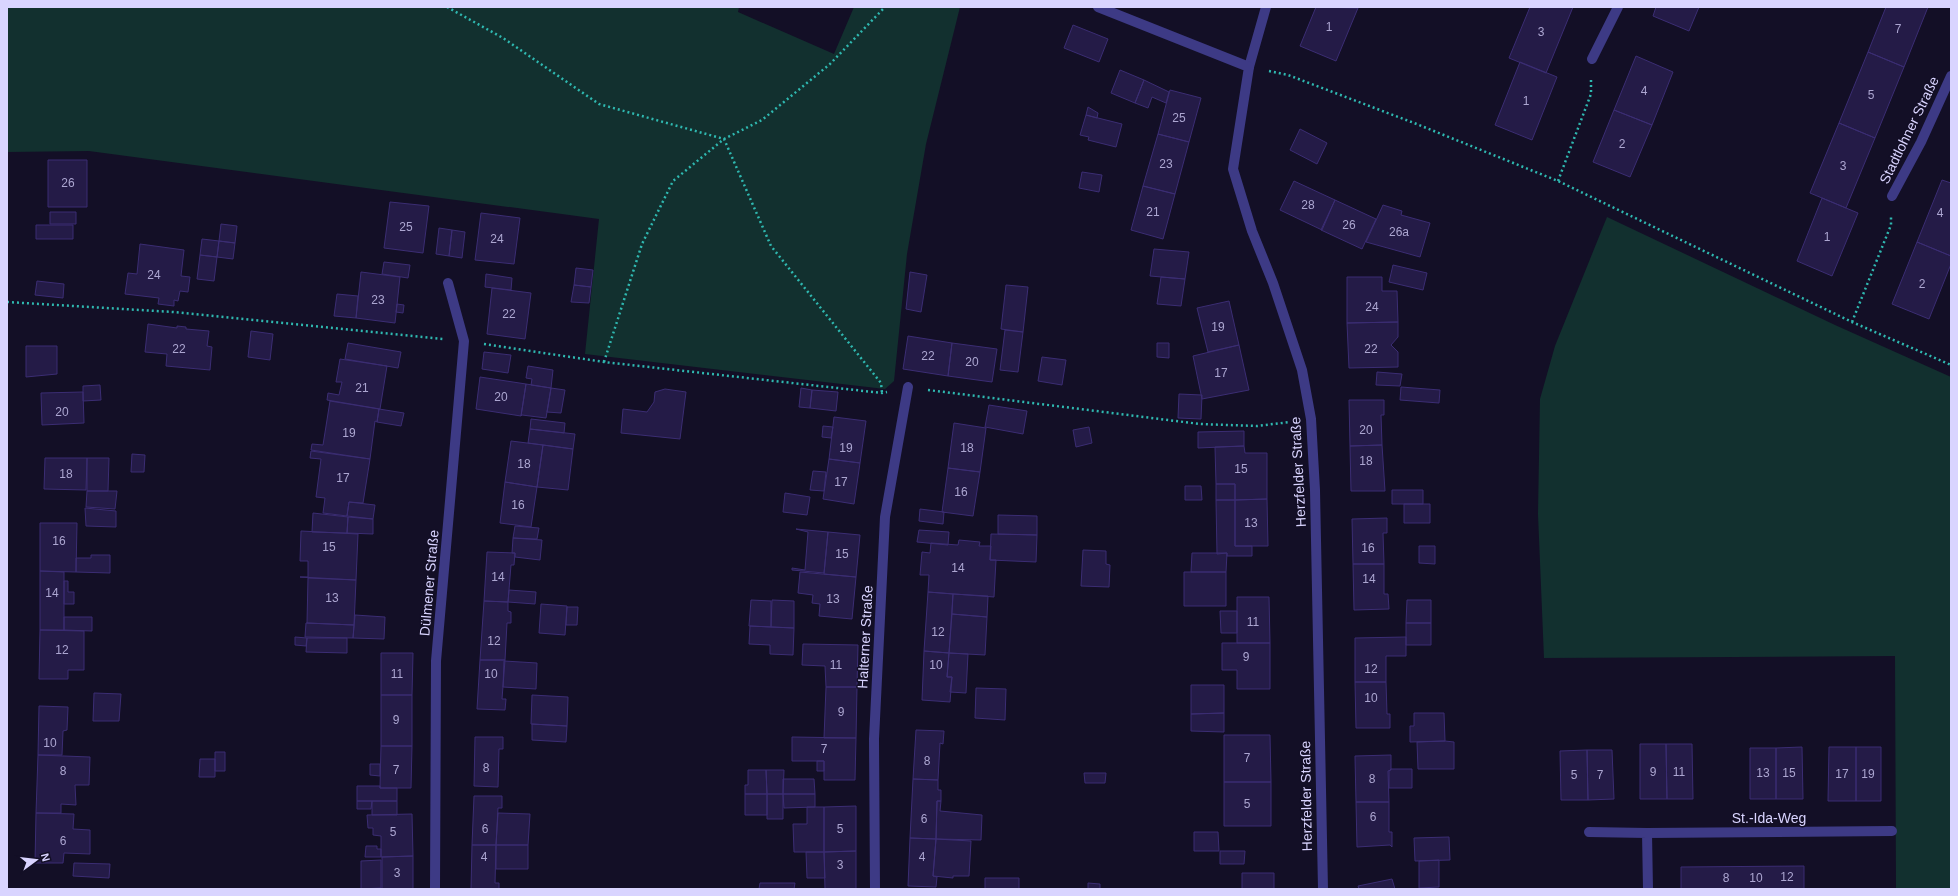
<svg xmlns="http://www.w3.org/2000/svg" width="1958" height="896" font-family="Helvetica,sans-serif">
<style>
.green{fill:#12302f}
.building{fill:#241b47;stroke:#3b2d73}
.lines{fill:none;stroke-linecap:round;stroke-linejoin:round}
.path{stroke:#2fb8b0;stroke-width:2.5;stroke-dasharray:2 3;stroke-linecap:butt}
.service{stroke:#3d3a85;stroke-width:10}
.minor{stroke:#3d3a85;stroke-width:10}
.labels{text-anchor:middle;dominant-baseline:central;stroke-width:3;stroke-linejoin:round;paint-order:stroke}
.number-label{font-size:12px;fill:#aca6d1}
.street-label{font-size:14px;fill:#d9d4ff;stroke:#130f26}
</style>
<rect width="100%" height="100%" fill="#130f26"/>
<path class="green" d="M7 7H739L738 12 834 54 854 7H960L926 144 907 254 894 381 885 389 585 354 599 219 89 151 7 152Z
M1607 217 1835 325 1951 377V889H1896L1895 656 1544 658 1538 514 1540 399 1555 346Z"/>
<path class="building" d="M1316 7 1358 8 1336 61 1300 46Z
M1530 7H1573L1546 73 1509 58Z
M1656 7H1699L1689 31 1653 16Z
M1886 7H1928L1904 67 1868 52Z
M1073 25 1108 39 1099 62 1064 48Z
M1868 52 1904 67 1875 138 1839 123Z
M1636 56 1673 72 1652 125 1614 110Z
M1520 62 1557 77 1532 140 1495 125Z
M1120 70 1144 80 1135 103 1111 93Z
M1144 80 1169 92 1166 103 1152 97 1148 108 1135 103Z
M1170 90 1201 98 1189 142 1158 134Z
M1088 107 1098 113 1097 118 1086 115Z
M1614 110 1652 125 1630 177 1593 162Z
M1086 115 1122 124 1116 147 1088 140 1089 137 1080 135Z
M1839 123 1875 138 1846 208 1810 193Z
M1300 129 1327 143 1317 164 1290 150Z
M1158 134 1189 142 1175 194 1143 186Z
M48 160H87V207H48Z
M1082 172 1102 175 1099 192 1079 188Z
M1942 180 1951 183V256L1917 242Z
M1294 181 1335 200 1322 230 1280 210Z
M1143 186 1175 194 1163 239 1131 230Z
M1822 198 1858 213 1832 276 1797 261Z
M1335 200 1376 219 1362 249 1321 230Z
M390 202 429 206 423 253 384 248Z
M1383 205 1402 211 1401 215 1430 223 1420 257 1366 242Z
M50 212H76V224H50Z
M481 213 520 218 514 264 475 260Z
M221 224 237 226 235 243 219 241Z
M36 225H73V239H36Z
M439 228 452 230 449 256 436 254Z
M452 230 465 232 462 258 449 256Z
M202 239 219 241 217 257 200 255Z
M219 241 235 243 233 259 217 257Z
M1917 242 1951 256V264L1929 319 1892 304Z
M140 244 184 250 181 276 190 277 188 292 180 291 178 301 174 300V306L158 304 159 298 125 294 128 273 137 274Z
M1154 249 1189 252 1185 279 1150 276Z
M200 255 217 257 214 281 197 279Z
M384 262 410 265 408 278 382 274Z
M1393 265 1427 273 1423 290 1389 282Z
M576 268 593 270 591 287 574 285Z
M361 272 400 277 395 323 356 318Z
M910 272 927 275 921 312 906 309Z
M486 274 512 278 511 290 485 287Z
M1161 277 1185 279 1181 306 1157 304Z
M1347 277H1382V291H1397L1398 322 1347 323Z
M37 281 64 284 63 298 35 295Z
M574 285 591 287 589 303 571 302Z
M1006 285 1028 287 1023 332 1001 329Z
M492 288 531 293 525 339 487 334Z
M337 294 358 296 356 318 334 316Z
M1229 301 1239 345 1208 352 1197 308Z
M397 304 404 305 403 313 396 312Z
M1398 322V337L1391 345 1398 352V367L1349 368 1347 323Z
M148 324 177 328V326L186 327V329L209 331 207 346 212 347 210 370 166 366 167 354 145 352Z
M1005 330 1023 332 1018 372 1000 370Z
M251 331 273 334 270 360 248 357Z
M908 336 952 343 948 376 903 369Z
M348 343 401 352 398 368 345 359Z
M952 343 997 349 992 382 948 376Z
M1157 343H1169V358L1157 357Z
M1239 345 1249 390 1202 399 1193 356Z
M26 346H57V374L26 377Z
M484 352 511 355 508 373 482 369Z
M1042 357 1066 360 1062 385 1038 381Z
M340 359 387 366 380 409 327 400 328 393 339 395 342 382H336Z
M528 366 553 370 551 388 531 385 532 379 526 378Z
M1377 372 1402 374 1400 386 1376 385Z
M480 377 526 384 521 416 476 409Z
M526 384 551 388 546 418 522 415 521 416Z
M100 385 101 400 83 401V386Z
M1401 387 1440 390 1439 403 1400 400Z
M551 388 565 390 561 413 547 412Z
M801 388 812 390 810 408 799 407Z
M665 389 686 392 680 439 621 433 623 409 647 412 654 402 655 392Z
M812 390 838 392 836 411 810 408Z
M83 392 84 423 42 425 41 393Z
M1179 394 1202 395 1201 419 1178 418Z
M1349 400H1384V415H1381L1382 445 1350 446Z
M330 401 379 409 377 422 375 421 370 459 311 450 312 444 323 445Z
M989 405 1027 411 1023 434 985 427Z
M379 409 404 413 401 426 377 422Z
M834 417 866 421 860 463 829 459Z
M531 419 565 423 564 433 530 429Z
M954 423 986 428 980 472 948 468Z
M823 426 833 427 831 438 822 437Z
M1089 427 1092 443 1076 447 1073 430Z
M530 429 575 434 573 449 528 443Z
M1244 431V446L1198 448V432Z
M511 441 543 445 537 487 505 482Z
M543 445 573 449 568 490 537 487Z
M1382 445 1385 491H1351L1350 446Z
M1244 446 1245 453H1267V499L1235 500V484H1216L1215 447Z
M311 451 370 459 363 503 349 502 347 516 323 513 325 498 316 497 321 459 310 458Z
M132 454 145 455 144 472H131Z
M45 458H87L86 490 44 489Z
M87 458H109L108 491H87Z
M829 459 860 463 854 504 823 499Z
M948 468 980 472 973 516 942 512Z
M813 471 826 472 824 491 810 490Z
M505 482 537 487 531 527 500 523Z
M1216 484H1235V500H1216Z
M1185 486H1201L1202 500H1185Z
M1392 490H1423V504H1392Z
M87 491H117L115 509 86 507Z
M785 493 810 497 807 515 783 512Z
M1267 499 1268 546H1235V500Z
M1216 500H1235V546H1252V556H1227V553L1217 554Z
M349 502 375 505 373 519 347 516Z
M1404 504H1430V523H1404Z
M85 508 116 511V527L86 526Z
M920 509 944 512 943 524 919 521Z
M313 513 348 517 347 533 312 532Z
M998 515 1037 516V535L998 534Z
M348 517 373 519V534L347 533Z
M1387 518V533H1383L1384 564H1353L1352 519Z
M40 523H77L76 572 40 571Z
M515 526 539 528 537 539 513 538Z
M796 529 828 532 824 573 792 570V568L805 570 808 532Z
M919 530 949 532 948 545 917 542Z
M301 531 358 534 356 580 300 577H308V561H300Z
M828 532 860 535 856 577 824 574Z
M991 534 1037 535 1036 562 990 560Z
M513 538 542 540 540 560 515 557V553H512Z
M959 540 980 542 979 546H991L990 560H996L994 597 928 592 929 575H920L922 552 930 553 931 543 958 545Z
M1419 546H1435V564L1419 563Z
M1083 550 1106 551V564L1110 565 1109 587 1081 586Z
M487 552 515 553 514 565H511L508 602 484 601Z
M1192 553H1227L1226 572H1191Z
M91 555H110V573L76 572V558H91Z
M1353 564H1384V594H1388L1389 609 1354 610Z
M40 571 64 572V630H40Z
M800 572 856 577 852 619 819 616 820 604 812 603 813 595 798 593Z
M1184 572H1226V606H1184Z
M308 578 356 580 354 625 307 623Z
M64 581H68V592H74V604H64Z
M509 590 536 592 535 604 508 602Z
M928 592 953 594 949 653 924 651Z
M953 594 988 596 987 617 952 614Z
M1237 597H1269L1270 643H1237Z
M751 600 771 601V627L749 626Z
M772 600 794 601V628L771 627Z
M1407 600H1431V623H1406Z
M484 601 508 602V611L511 612V623H507L505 660H480Z
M541 604 567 606 565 635 539 633Z
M567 607H578L577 625H566Z
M1220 611H1237V633H1221Z
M952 614 987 617 985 655 949 653Z
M355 615 385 617 384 639 353 638Z
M64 617H92V631L64 630Z
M306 623 354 625 353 638 305 637Z
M1406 623H1431V645H1406Z
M750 626 794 628 793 655 770 654V645L749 644Z
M40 630 84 631V670H68V679H39Z
M295 637 307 638 306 646 295 645Z
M1406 637V656H1386V682H1355V638Z
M307 638H347V653L306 652Z
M1222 643H1270V689H1237V670H1222Z
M803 644 858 645 857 687H826L825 666 802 665Z
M924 651 949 653 947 677H952L950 702 922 700Z
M381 653H413L412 695H381Z
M949 653 968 654 966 693 950 692 952 677H947Z
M480 660H505L502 699H506L505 710 477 709Z
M504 661 537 663 536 689 503 687Z
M1355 682H1386L1387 714H1390V728H1356Z
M1191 685H1224V713L1191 714Z
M826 687H857L856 738H824Z
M976 688 1006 689 1005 720 975 718Z
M94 693 121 694 119 721H93Z
M381 695H412V746H381Z
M532 695 568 697 567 726 531 724Z
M39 706 68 707 67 730 63 731 62 755H38Z
M1224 713V732L1191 731V714Z
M1414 713H1444L1445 741 1410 742V726H1414Z
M532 724 567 726 566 742 532 740Z
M916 730 944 731 943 744 940 743 938 780 913 779Z
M1224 735H1270L1271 782H1224Z
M475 737H503V749H499L498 787 474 786Z
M792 737 856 738 855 780H824V761H792Z
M1445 741 1454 742V769H1418L1417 742Z
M1640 744H1666L1667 799H1640Z
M1666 744H1692L1693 799H1667Z
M381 746H412L411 788H380Z
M1802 747 1803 799H1776V748Z
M1829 747H1856V801H1828Z
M1856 747H1881V801H1856Z
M1750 748H1776V799H1750Z
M1587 750H1612L1614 799 1588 800Z
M1587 750 1588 800H1561L1560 751Z
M215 752H225V771H215Z
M38 755 90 757 89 785H75L76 805 61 804V813H36Z
M1391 755V770L1388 771 1389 802H1356L1355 756Z
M200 759H215V777H199Z
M817 761H824V771H817Z
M370 764H380V776L370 775Z
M1391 769H1412V788H1389V771Z
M748 770H766L767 794H745V785H748Z
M766 770H784L783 794H767Z
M1084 773H1106L1105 783H1085Z
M783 779H814L815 794H783Z
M913 779 938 780V790H941V801H937L936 839 910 838Z
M1224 782H1271V826H1224Z
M357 786H380V788H397V801H357Z
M745 794H767V815H745Z
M767 794H783V819H767Z
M783 794H815V807L784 808Z
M474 796H502V808H498L496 845H472Z
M357 801H372L371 809H357Z
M372 801H397V815H372Z
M937 801H941L940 811 982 815 981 840 936 839Z
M1356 802H1389V832H1392V847L1390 845 1357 847Z
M856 806V851L824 852V807Z
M807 807H824V852H794L793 824H807Z
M36 813 74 814 73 829 90 830V854L64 853 63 863H35Z
M498 813 530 814 528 845H496Z
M412 814 413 856 381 857V836L373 835V828H368L367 815Z
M1194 832H1218L1219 851H1194Z
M1449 837 1450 860 1415 861 1414 838Z
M910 838 936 839 933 876 937 877 936 887 908 886Z
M936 839 971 841 969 876H953V878L933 876Z
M472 845H496L495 883H499V889H471Z
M496 845H528V869H496Z
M366 846H377V849H381V857H365Z
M856 851V889H825L824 852Z
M1220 851H1245L1244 864H1220Z
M806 852H824L825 878H807Z
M413 856V889H382V857Z
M381 860V888L361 889V861Z
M1439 860V887L1419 888V861Z
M74 863 110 864 109 878 73 876Z
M1804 866V889H1681V867Z
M1242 873H1274V889H1242Z
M985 878H1019V889H985Z
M1392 879 1395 889H1359L1358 886Z
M760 883H795L794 889H759Z
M1088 883 1100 884V889H1088Z"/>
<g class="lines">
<path class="path" d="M447 7 503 38 599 104 724 139 771 246 881 383 882 393
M1269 71 1288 75 1414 123 1558 181 1852 322 1951 365
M1558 181 1591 94V78
M7 302 173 312 443 339
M1852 322 1891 225V215
M484 344 604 362 882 393 887 392
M604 362 642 244 673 181 724 139 762 120 830 64 885 7
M928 390 1200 424 1257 426 1290 422"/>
<path class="service" d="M1592 59 1618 7
M1249 67 1266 7
M1892 196 1921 142 1951 76"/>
<path class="minor" d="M1098 7 1249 67 1233 169 1252 231 1273 283 1302 370 1311 419 1315 490 1323 889
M1589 832 1647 833
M435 889 436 661 464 341 448 283
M875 889 874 739 885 517 908 387
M1648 889 1647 833 1892 831"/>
</g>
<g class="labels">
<g class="number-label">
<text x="1329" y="27">1</text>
<text x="1898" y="29">7</text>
<text x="1541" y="32">3</text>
<text x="1644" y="91">4</text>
<text x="1871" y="95">5</text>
<text x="1526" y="101">1</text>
<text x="1179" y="118">25</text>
<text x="1622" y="144">2</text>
<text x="1166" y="164">23</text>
<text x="1843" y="166">3</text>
<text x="68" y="183">26</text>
<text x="1308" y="205">28</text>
<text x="1153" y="212">21</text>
<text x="1940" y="213">4</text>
<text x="1349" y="225">26</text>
<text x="406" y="227">25</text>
<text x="1399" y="232">26a</text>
<text x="1827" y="237">1</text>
<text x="497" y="239">24</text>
<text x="154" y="275">24</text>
<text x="1922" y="284">2</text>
<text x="378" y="300">23</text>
<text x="1372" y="307">24</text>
<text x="509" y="314">22</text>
<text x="1218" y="327">19</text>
<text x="179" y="349">22</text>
<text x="1371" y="349">22</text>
<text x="928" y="356">22</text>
<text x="972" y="362">20</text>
<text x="1221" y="373">17</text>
<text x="362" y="388">21</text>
<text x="501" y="397">20</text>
<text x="62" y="412">20</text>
<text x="1366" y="430">20</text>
<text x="349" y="433">19</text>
<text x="846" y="448">19</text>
<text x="967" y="448">18</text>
<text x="1366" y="461">18</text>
<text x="524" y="464">18</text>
<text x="1241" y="469">15</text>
<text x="66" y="474">18</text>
<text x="343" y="478">17</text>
<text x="841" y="482">17</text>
<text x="961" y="492">16</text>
<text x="518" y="505">16</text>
<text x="1251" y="523">13</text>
<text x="59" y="541">16</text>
<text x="329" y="547">15</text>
<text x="1368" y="548">16</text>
<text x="842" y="554">15</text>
<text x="958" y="568">14</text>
<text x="498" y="577">14</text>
<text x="1369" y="579">14</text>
<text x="52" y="593">14</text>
<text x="332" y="598">13</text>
<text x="833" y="599">13</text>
<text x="1253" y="622">11</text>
<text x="938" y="632">12</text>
<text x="494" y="641">12</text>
<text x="62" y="650">12</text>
<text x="1246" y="657">9</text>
<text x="836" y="665">11</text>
<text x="936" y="665">10</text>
<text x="1371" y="669">12</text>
<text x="397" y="674">11</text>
<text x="491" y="674">10</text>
<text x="1371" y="698">10</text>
<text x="841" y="712">9</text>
<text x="396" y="720">9</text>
<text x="50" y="743">10</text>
<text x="824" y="749">7</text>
<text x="1247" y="758">7</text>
<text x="927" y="761">8</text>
<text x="486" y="768">8</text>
<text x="396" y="770">7</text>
<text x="63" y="771">8</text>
<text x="1653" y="772">9</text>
<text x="1679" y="772">11</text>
<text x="1763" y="773">13</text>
<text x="1789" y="773">15</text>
<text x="1842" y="774">17</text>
<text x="1868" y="774">19</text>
<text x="1574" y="775">5</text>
<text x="1600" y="775">7</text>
<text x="1372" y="779">8</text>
<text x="1247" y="804">5</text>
<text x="1373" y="817">6</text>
<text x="924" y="819">6</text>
<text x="485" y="829">6</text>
<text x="840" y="829">5</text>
<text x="393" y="832">5</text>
<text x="63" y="841">6</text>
<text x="484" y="857">4</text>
<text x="922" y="857">4</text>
<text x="840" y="865">3</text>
<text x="397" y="873">3</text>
<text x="1787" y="877">12</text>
<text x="1726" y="878">8</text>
<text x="1756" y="878">10</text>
</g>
<g class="street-label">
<text transform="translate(1909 130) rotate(-64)">Stadtlohner Straße</text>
<text transform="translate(1298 472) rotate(-93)">Herzfelder Straße</text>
<text transform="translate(429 583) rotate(-85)">Dülmener Straße</text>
<text transform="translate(865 637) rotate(-87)">Halterner Straße</text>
<text transform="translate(1306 796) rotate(-91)">Herzfelder Straße</text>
<text x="1769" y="818">St.-Ida-Weg</text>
</g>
</g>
<rect width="1958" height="896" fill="none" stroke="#d9d4ff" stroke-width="16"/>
<g transform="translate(36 860) rotate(75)" stroke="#130f26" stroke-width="3" paint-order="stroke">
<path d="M0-3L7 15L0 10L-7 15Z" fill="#d9d4ff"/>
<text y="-6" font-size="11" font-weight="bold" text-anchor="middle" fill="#d9d4ff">N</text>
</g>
</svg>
